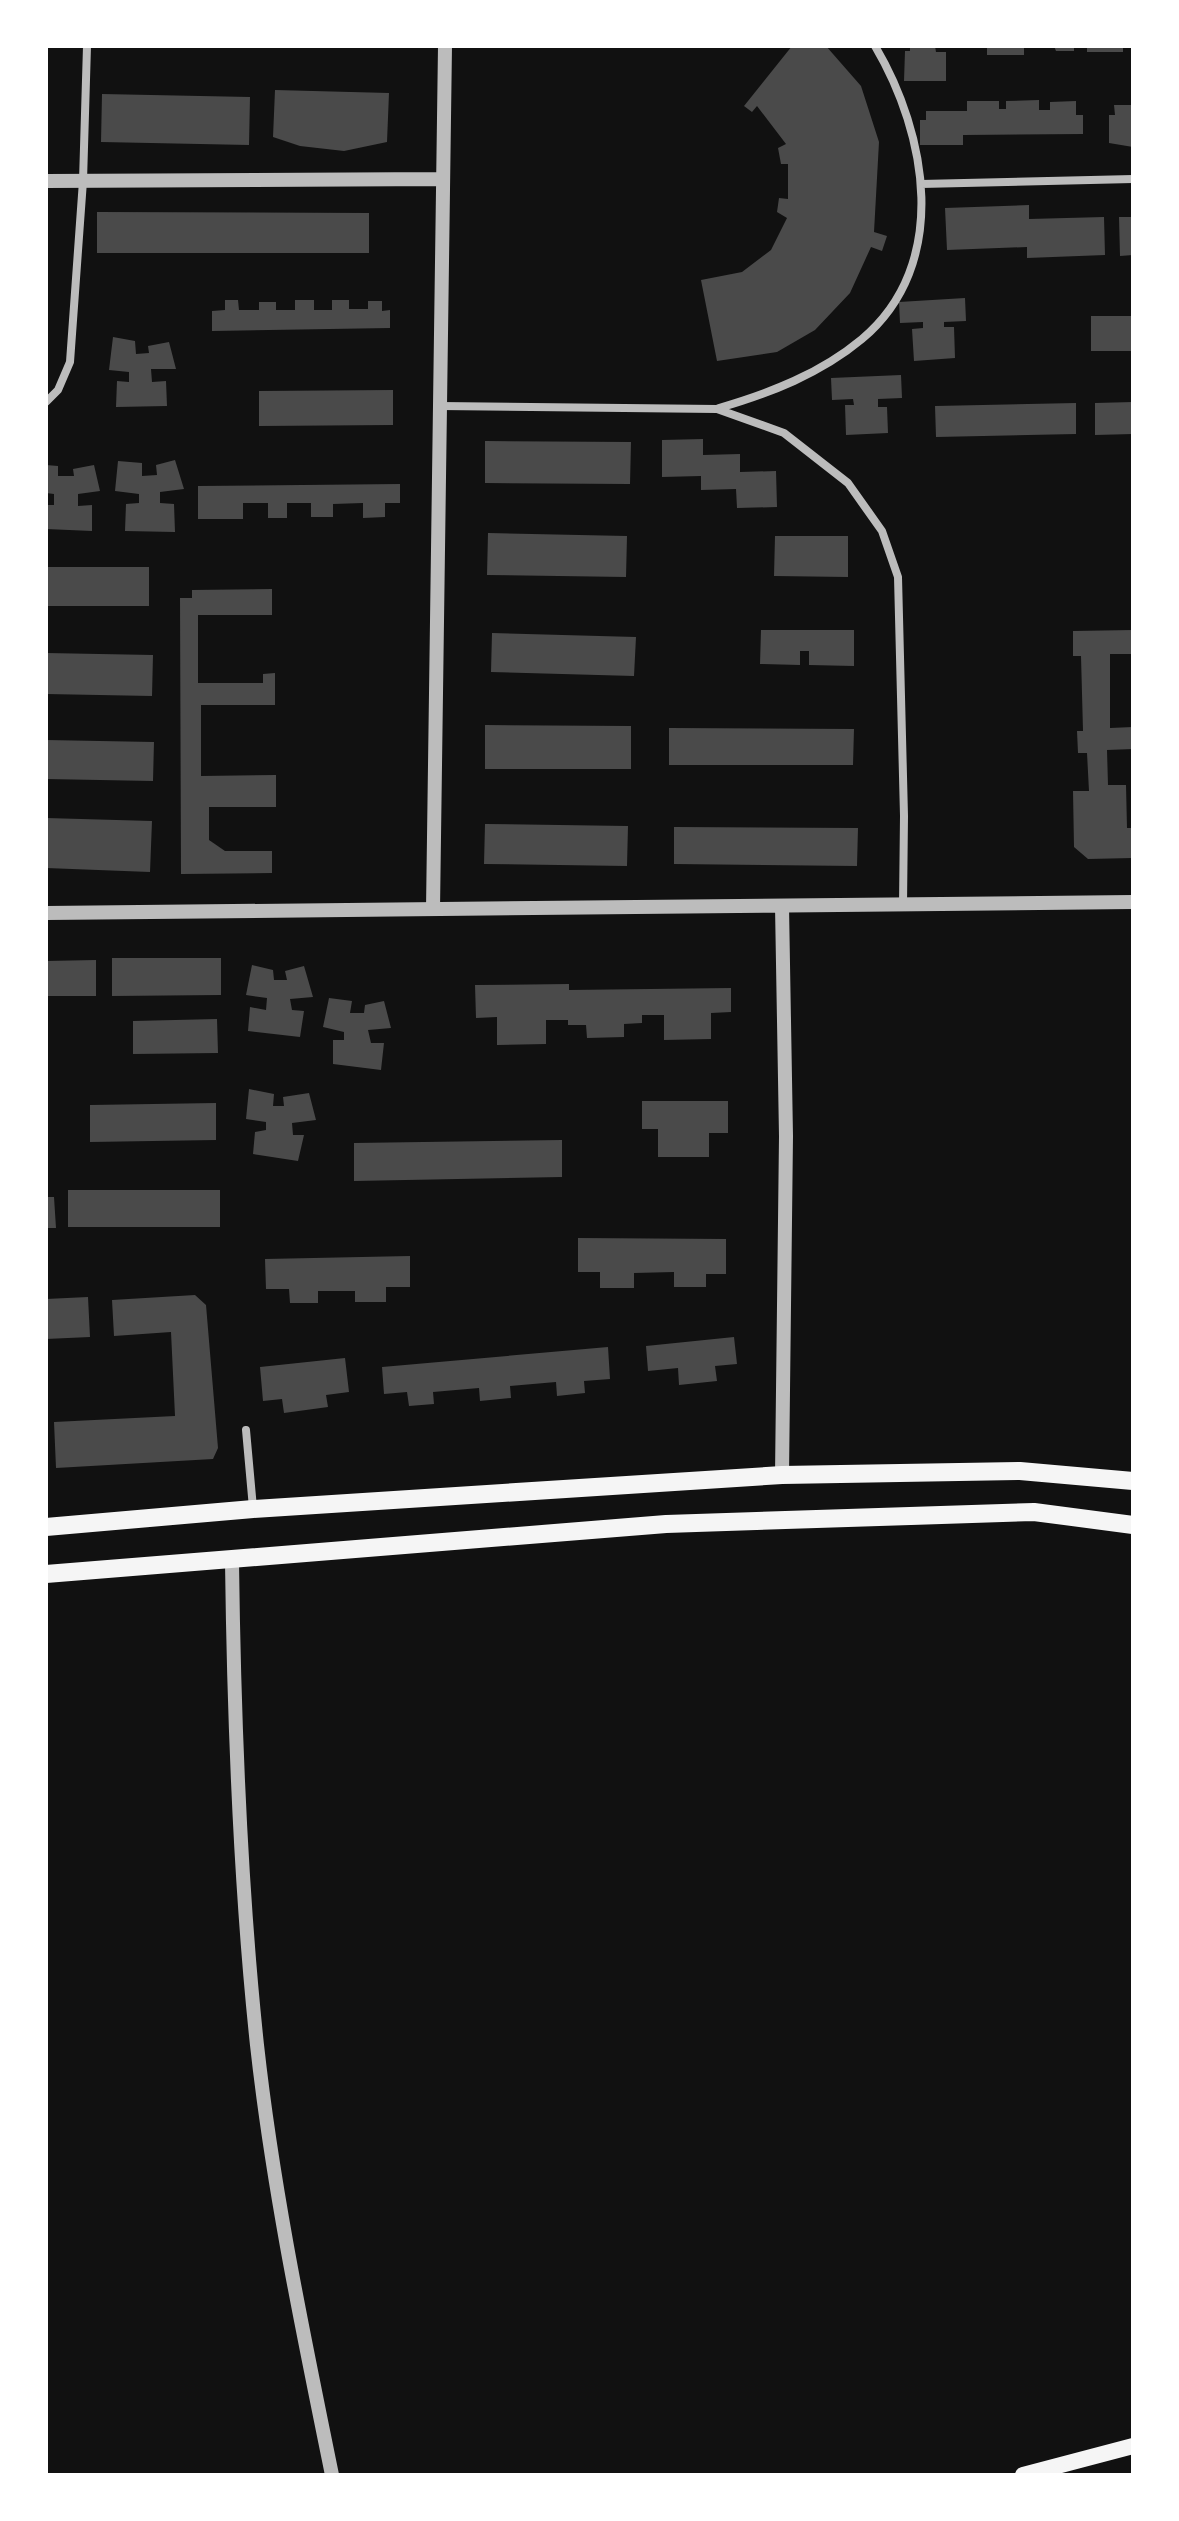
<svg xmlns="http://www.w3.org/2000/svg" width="1179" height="2521" font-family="'IBM Plex Serif',serif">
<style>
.building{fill:#4a4a4a}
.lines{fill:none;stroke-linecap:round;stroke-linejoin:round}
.minor{stroke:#bcbcbc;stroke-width:8}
.tertiary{stroke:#bcbcbc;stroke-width:14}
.secondary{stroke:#f5f5f5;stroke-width:16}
.primary{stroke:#f5f5f5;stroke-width:18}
</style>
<rect width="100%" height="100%" fill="#111"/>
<path class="building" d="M792 46H826L861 86 879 142 874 232 887 236 882 251 871 247 850 293 815 330 777 352 717 361 701 280 742 272 771 250 787 218 777 212 779 198 788 199V164H781L778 148 786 144 757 106 752 112 744 106Z
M910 46H935L936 52H946V81H904L905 51H910Z
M987 46H1024V55H987Z
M1054 46H1074V51H1056Z
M1087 46H1123V52H1087Z
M275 90 389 93 387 142 344 151 300 146 273 137Z
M102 94 250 97 249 145 101 142Z
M1039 100V110H1050V102L1076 101V115H1083V134L963 135V145H920V120H926V111H967V101H999V109H1006V101Z
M1114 105H1133V147L1109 143V115H1115Z
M1029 205V219L1104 217 1105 255 1027 258V247L947 250 945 208Z
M97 212 369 213V253H97Z
M1119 217H1133V255L1120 256Z
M965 298 966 321 944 322V327H954L955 358 914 361 912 329 923 328V322L900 323 899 302Z
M225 300H238L239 310H259V302H276V310H295V300H314V310H332V300H349V309H368V301H382V311L390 310V328L212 331V311L225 310Z
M1091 316H1133V351H1091Z
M113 337 135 341 136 354 149 353 148 346 169 342 176 369H151L152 382 166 381 167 406 116 407 117 381 129 382V372L109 370Z
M901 375 902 398 878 399V407H887L888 433 846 435 845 405H854L853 399 832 400 831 378Z
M393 390V425L259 426V391Z
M1133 402V434L1095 435V403Z
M1076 403V434L936 437 935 406Z
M703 439V455L740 454V472L776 471 777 507 737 508 736 489 701 490V476L662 477V440Z
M485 441 631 442 630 484 485 483Z
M175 460 184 489 160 492V503L174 504 175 532 125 531 126 504 139 503V494L115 491 118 461 142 463V476L157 475 156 465Z
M46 465 58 466V476H74L73 469 94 465 100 491 78 494V506L92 505V531L46 529V505H54V494L46 493Z
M400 484V503H385V517L363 518V503L333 504V517H311V503H287V518H268V503H243V519H198V486Z
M488 533 627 536 626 577 487 575Z
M775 536H848V577L774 576Z
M46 567H149V606H46Z
M272 589V615H198V683H263V674L275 673V705H201V776L276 775V807H209V840L225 851H272V873L181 874 180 598H192V590Z
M761 630H854V666L809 665V651H800V665L760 664Z
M1133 630V654H1110V728L1133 727V749L1107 750 1108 785H1126L1127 828H1133V858L1088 859 1074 847 1073 791H1089L1087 753H1078L1077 731H1083L1081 656H1073V631Z
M492 633 636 637 634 676 491 672Z
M46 653 153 655 152 696 46 694Z
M485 725 631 726V769H485Z
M669 728 854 729 853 765H669Z
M46 740 154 742 153 781 46 779Z
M46 818 152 821 150 872 46 868Z
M485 824 628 826 627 866 484 864Z
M674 827 858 828 857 866 674 864Z
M112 958H221V995L112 996Z
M96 960V996H46V961Z
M252 965 273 970 274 980H287L285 971 304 966 313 997 290 999 292 1010 304 1011 300 1037 248 1031 250 1007 266 1010 267 998 246 995Z
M569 984V990L731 988V1012L711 1013V1039L664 1040V1015H642V1023L624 1024V1037L587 1038 586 1025H568V1020H546V1044L497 1045V1017L476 1018 475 985Z
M329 998 352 1001 350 1013H364L365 1005 384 1001 391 1028 368 1030 371 1043H384L381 1070 333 1064V1040H344V1032L323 1027Z
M217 1019 218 1053 133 1054V1021Z
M249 1089 274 1094 273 1106H284L283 1097 309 1093 316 1120 292 1123 293 1135H304L298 1161 253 1154 255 1132 266 1130V1122L246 1119Z
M642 1101H728V1133H709V1157H658V1129H642Z
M216 1103V1140L90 1142V1105Z
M562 1140V1177L354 1181V1143Z
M68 1190H220V1227H68Z
M46 1197H54L56 1228H46Z
M578 1238 726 1239V1274H706V1287H674V1272L634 1273V1288H600V1272H578Z
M410 1256V1287H386V1302H355V1291H318V1303H290L289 1289H266L265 1259Z
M195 1295 206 1305 218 1448 213 1459 56 1468 54 1422 175 1416 171 1332 114 1336 112 1300Z
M88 1297 90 1337 46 1339V1299Z
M734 1337 737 1364 715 1366 717 1381 679 1385 678 1368 648 1371 646 1346Z
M608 1347 610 1379 584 1381 585 1393 557 1396 556 1382 510 1386 511 1398 480 1401 479 1388 433 1392 434 1404 409 1406 407 1392 384 1394 382 1367Z
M345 1358 349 1392 326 1395 328 1407 284 1413 282 1399 263 1401 260 1367Z"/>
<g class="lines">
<path class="minor" d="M921 184 1133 179
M46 402 58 390 70 362 83 181 87 46
M440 406 717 409 784 433 848 483 882 531 898 577 904 816 903 905
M719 408C770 393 820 374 862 339 951 264 927 134 875 46
M246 1430 253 1508"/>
<path class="tertiary" d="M46 181 443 179
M433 909 445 46
M46 913 1133 902
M782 1475 786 1136 782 906
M232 1562C234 1723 240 1885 257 2045 273 2190 303 2332 332 2475"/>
<path class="secondary" d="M1023 2475 1133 2446"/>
<path class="primary" d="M46 1527 253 1509 782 1475 1020 1471 1133 1481
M46 1574 666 1524 1034 1512 1133 1525"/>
</g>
<rect width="1179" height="2521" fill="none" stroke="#ffffff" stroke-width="96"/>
</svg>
